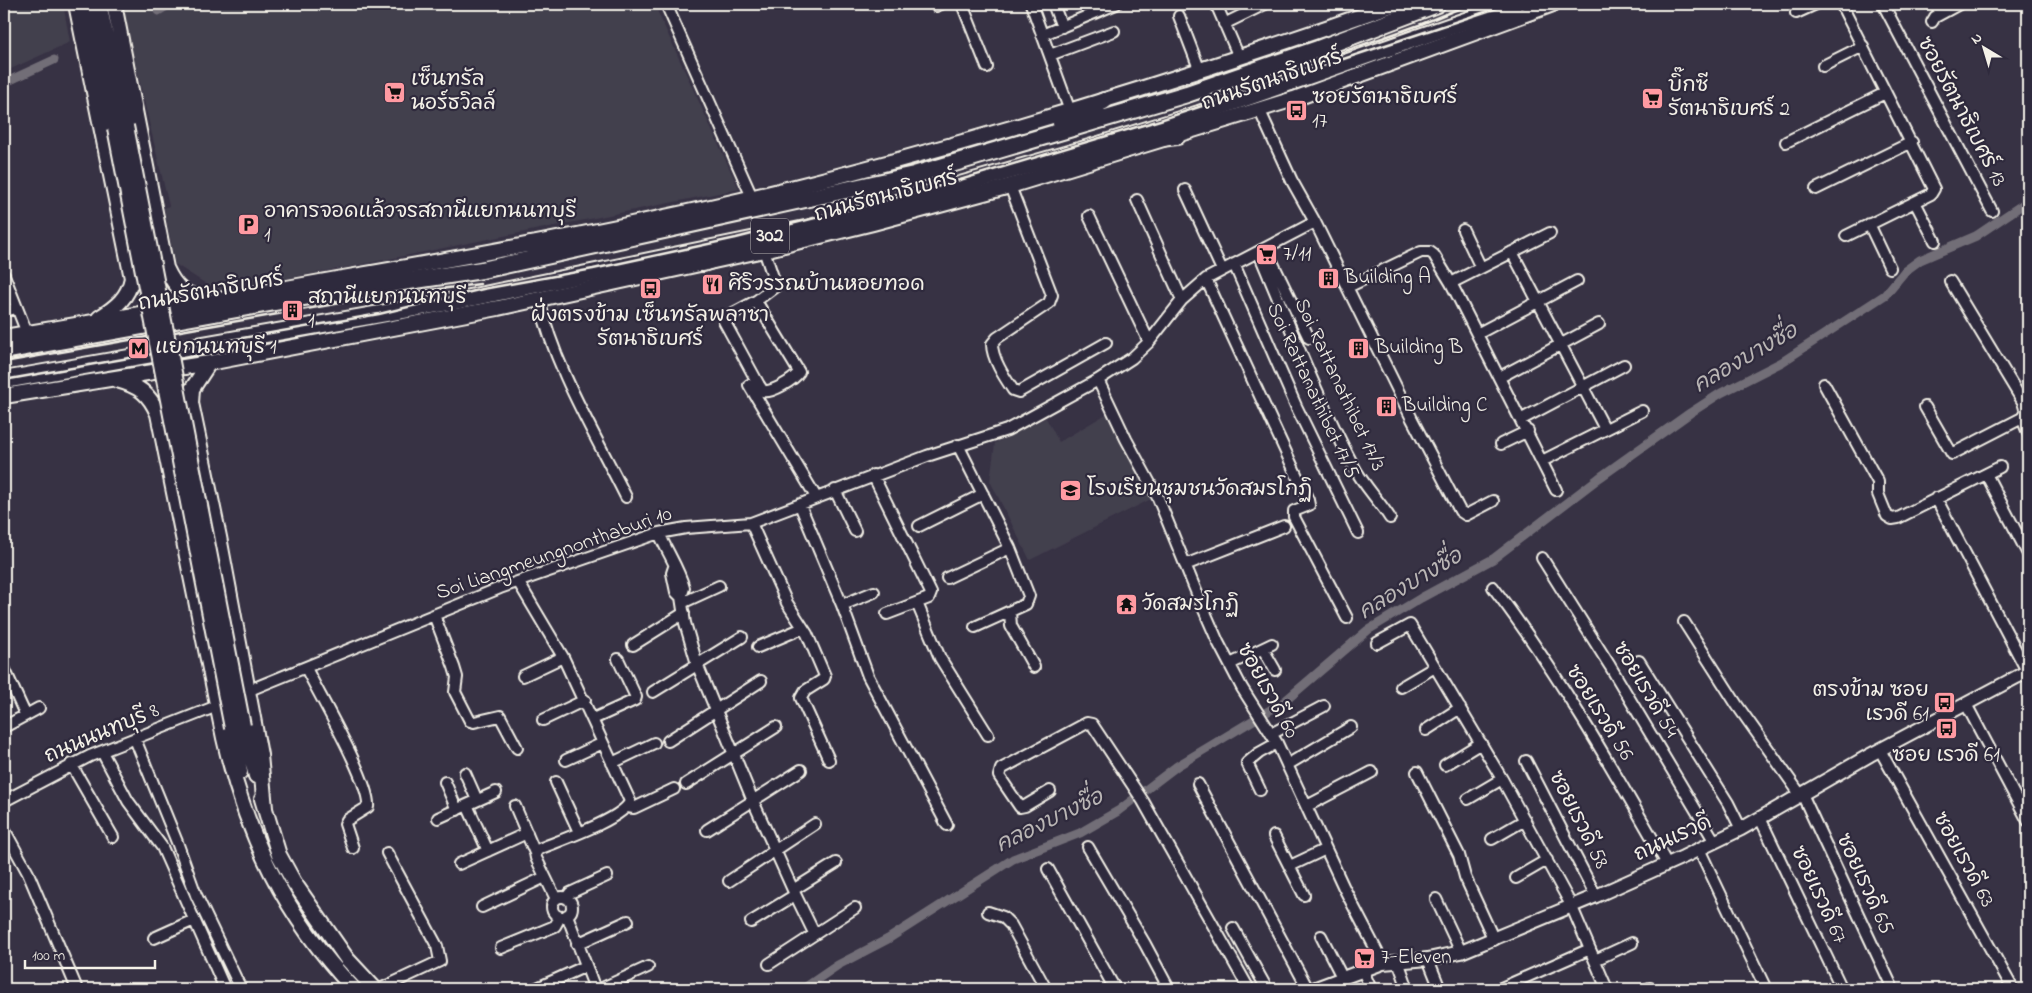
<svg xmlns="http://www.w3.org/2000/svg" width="2032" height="993" font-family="'Indie Flower','Playpen Sans Thai',sans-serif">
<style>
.built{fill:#433f4e}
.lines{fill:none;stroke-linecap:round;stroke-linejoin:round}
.canal{stroke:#726e77;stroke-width:9}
.minor-casing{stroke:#f4f1e8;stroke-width:14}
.tertiary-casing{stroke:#f4f1e8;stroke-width:16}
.secondary-casing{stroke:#f4f1e8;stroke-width:18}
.primary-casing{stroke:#f4f1e8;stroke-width:20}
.minor{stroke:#2f2a3d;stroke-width:10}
.tertiary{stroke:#2f2a3d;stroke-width:12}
.secondary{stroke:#2f2a3d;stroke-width:14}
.primary{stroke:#2f2a3d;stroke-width:16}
.rail{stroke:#f4f1e8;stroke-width:2.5}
.secondary-bridge-casing{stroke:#f4f1e8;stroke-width:18;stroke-linecap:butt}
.secondary-bridge{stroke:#2f2a3d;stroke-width:14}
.labels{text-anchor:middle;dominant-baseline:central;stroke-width:4.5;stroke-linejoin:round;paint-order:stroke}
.shield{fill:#2f2a3d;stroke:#b9b5b5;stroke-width:1}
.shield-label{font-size:20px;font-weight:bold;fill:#f4f1e8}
.poi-label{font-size:21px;fill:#f4f1e8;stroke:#2f2a3d;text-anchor:start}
.street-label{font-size:21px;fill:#f4f1e8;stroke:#2f2a3d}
.water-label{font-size:22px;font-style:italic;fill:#bab6b5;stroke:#2f2a3d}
</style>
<rect width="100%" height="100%" fill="#373244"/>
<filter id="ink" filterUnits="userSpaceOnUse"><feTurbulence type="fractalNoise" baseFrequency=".02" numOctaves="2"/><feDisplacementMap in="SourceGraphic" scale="10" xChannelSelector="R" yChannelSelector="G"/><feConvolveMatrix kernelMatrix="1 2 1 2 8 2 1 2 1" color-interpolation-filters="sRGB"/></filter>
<g filter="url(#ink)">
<path class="built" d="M4 4H63L70 42 4 72Z
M121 4H654L739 189 354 266 217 291 175 264 164 208 169 206Z
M1108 413 1151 499 1030 560 990 481 995 443 1046 418 1059 442Z"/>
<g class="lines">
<path class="canal" d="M158 11 170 4
M4 83 54 60
M803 989 838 965 888 939 1013 859 1080 833 1118 811 1177 766 1285 701 1368 630 1421 598 1493 559 1599 478 1690 413 1721 393 1782 362 1885 295 1905 271 1920 260 1976 236 2028 201"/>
<defs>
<path id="minor" d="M666 4 752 197
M962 4 987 67
M1031 4 1070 111
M1053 4 1062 27
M1216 4 1239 57
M1841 4 1934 189 1931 194 1846 236
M1883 4 1992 211
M1936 4 1941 13
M936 6 941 4
M1796 13 1816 4
M1179 16 1200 71
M1932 22 1935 17 1959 4
M1224 24 1265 4
M1042 35 1116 4
M1050 55 1114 31
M1823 66 1863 46
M1259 109 1292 181 1315 222 1412 419 1460 511 1466 515 1493 501
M1786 142 1885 93
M1010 186 1052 295 1049 303 997 338 992 344C992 359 1005 378 1013 390L1019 392 1106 343
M1816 189 1912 142
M1185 190 1222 270
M1137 200 1182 300
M1915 202 1935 241
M1089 216 1149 342
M1869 224 1890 268
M1463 230 1481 268
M1266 249 1309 338
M1512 252 1605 429
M1259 253C1289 324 1317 397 1353 465 1363 485 1378 499 1390 518
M1234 264 1296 406 1358 533
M4 275 27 333
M1206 279 1308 500 1309 505 1294 511V517L1347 618
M1451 283 1550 233
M1348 287 1421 252H1430L1434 255 1451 283 1556 490
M539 299C554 367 595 434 626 497
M756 301 799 372C794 380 772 393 763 391L759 385 724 321 726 317 756 301 776 286 764 250
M4 311 17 308
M1477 334 1577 281
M1500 377 1599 324
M1098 380 1126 439 1158 498 1198 596 1218 642 1242 688 1277 743 1344 888 1383 963
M1824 384 1878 482V494L1887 516 1892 519 1898 518 2000 467
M749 385 816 497
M1925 407 1952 454 2022 418 2026 412 2023 402 1950 281
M2022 418 2028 433
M1522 419 1624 365
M1501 444 1528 431
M958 445 1010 548 1029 596 1026 604 975 627
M1542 461 1642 411
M1986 474 2028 554
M873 475 931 593 929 598 887 614
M835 490 855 531
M1936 498 2028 673
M800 505 842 605 868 676 947 825
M751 523 787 603 807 634 825 676 824 679 805 691 801 698 829 760
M919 526 983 494
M659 533C667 552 679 569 684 588L681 597
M1542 558 1610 666 1715 842
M1185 565 1284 526
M674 567 672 573 676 592 681 597 685 623 697 664 753 801 793 890 814 933
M947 578 1010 548
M519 583 563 657 630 801C624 819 558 841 539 849L535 853 536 858 556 899
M1493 587C1559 674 1613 769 1667 864
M682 603 719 586
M917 603 940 658 988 735
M842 605 874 592
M1010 612 1011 626 1034 667
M434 615 454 667 457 677 455 692 470 721 474 722 500 716 517 748
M1684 622 1737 705 1800 794
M1377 643 1410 625 1502 779 1571 905 1607 989
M633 645 684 613
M758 647 803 628
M1263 649 1275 670
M1639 661 1728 803 1741 829
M1230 664 1272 644
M4 668 25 714
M306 668C319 695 371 783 368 807L347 820 345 824 353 848
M523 676 563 657
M1401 687 1435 667
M247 691 500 588 659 533 686 528 751 523 927 456 1007 430 1098 380 1132 358 1149 342 1182 300 1206 279 1315 222
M653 692 742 637
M1966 704 2028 821
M593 719 635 700 636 697 618 659
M543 720 585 700
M4 727 39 708
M1426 730 1460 708
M1271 734 1324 706
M135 739 177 842 196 895 241 989
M668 741 761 681
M1880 750 2013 989
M102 752 128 801 162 847 225 989
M566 760 603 743
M1526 761 1596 896
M612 763 654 743
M71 764 113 837
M1287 765 1351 727
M1445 765 1481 743
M1417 772 1459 855 1465 877 1494 940
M465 773 477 800
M445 782 457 810
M556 782 579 832
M686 784 776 727
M1198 784 1308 989
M1260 790 1247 763 1259 753 1277 743
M1050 791 1025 806 1020 807 999 776 1001 769 1087 723 1092 724 1143 801 1249 989
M1802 794 1893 989
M1468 799 1502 779
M4 801 90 756 217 706
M467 805 488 851
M515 806 535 853
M1307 806 1372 772
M628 807 634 808 674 789
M438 818 496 792
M1760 818 1842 989
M4 829 28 873 77 989
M707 830 801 770
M1274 836 1304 895
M1492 839 1525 820
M1088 847 1145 944 1169 989
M1699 849 1766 989
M459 864 527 833
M1290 866 1326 849
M1048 869 1115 989
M1516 878 1547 860
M729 881 815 824
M793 890 836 863
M552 907a10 10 0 1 1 20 0a10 10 0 1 1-20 0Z
M566 898 570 893 607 876
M1436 899 1461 952
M482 907 545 877
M988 912 1003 917 1011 925 1046 989
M567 915 595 989
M751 922 795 895
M1233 928 1267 989
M1321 936 1343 979
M154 938 194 920
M577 944 628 921
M501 948 555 926 560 917
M1428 959 1440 989
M1595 960 1632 943
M1398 961 1408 989
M769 964 855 908
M1363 971 1371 989
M380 989 440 961 437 946 387 853
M535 989 586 966
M600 989 648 967
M1499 989 1590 949
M1647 989 1650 988"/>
<path id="tertiary" d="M1313 989 1383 963 1428 959 1461 952 1596 896 1683 857 1741 829 1870 755 2028 671"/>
<path id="secondary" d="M76 4 132 278C128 298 116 307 99 318
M88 4 115 128
M99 4 126 126
M114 4 166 268C177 292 185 294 209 301
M4 337C115 319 226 299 337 279 484 254 630 227 775 192 985 140 1191 76 1395 4
M209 363 192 389 191 403 219 537 260 755 265 808
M117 380C139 386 149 393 158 414L224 738C246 835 285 917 354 989
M4 396 209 363 498 308 764 250 873 223 1010 186 1294 99 1553 4
M243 726 256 776
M232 728 240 772
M262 799 279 855 295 884 347 959 375 989"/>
<path id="primary" d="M1061 123 1104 101
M1137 141 1177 136
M531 245H567
M703 263 729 254
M4 351 303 297 482 270 914 175 1187 94 1318 49 1437 4
M4 380 460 300 810 228 1089 148 1199 114 1514 4"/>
</defs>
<use href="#minor" class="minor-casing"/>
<use href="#tertiary" class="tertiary-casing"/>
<use href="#secondary" class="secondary-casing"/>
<use href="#primary" class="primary-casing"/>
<use href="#minor" class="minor"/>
<use href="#tertiary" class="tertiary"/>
<use href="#secondary" class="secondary"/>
<use href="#primary" class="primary"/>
<path class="rail" d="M1331 56 1419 25 1470 4
M4 362 375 297 480 284
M4 380 379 314 483 289 593 269 736 238 933 188 1160 120 1509 4"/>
<defs>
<path id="secondary-bridge" d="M126 126 243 726
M115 128 232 728"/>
</defs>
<use href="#secondary-bridge" class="secondary-bridge-casing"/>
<use href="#secondary-bridge" class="secondary-bridge"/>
</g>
</g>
<defs>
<symbol id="supermarket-square" viewBox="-11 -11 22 22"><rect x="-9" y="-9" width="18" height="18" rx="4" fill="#ff9aa2" stroke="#2f2a3d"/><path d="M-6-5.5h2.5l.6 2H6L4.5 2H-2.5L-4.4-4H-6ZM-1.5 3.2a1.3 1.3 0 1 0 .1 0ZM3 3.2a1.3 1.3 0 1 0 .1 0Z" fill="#111"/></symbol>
<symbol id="bus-square" viewBox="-11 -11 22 22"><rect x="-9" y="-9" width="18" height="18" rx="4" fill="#ff9aa2" stroke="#2f2a3d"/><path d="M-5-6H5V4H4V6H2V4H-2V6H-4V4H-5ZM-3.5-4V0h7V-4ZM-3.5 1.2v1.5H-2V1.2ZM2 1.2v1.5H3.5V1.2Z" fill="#111"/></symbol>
<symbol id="parking-square" viewBox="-11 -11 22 22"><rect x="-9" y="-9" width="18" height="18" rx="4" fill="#ff9aa2" stroke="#2f2a3d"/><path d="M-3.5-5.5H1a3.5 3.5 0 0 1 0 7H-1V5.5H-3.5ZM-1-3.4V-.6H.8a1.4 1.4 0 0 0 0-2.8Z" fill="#111"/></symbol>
<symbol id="building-square" viewBox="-11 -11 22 22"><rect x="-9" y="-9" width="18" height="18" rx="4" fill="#ff9aa2" stroke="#2f2a3d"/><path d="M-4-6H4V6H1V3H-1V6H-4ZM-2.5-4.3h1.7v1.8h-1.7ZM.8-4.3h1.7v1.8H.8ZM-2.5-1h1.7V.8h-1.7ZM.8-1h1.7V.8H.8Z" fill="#111"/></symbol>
<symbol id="restaurant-square" viewBox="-11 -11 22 22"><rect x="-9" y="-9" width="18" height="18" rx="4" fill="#ff9aa2" stroke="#2f2a3d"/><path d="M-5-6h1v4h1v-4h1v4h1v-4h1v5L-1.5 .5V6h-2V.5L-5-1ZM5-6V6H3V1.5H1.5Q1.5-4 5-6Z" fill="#111"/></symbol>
<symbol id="metro-square" viewBox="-11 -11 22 22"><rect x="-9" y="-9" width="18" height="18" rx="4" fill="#ff9aa2" stroke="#2f2a3d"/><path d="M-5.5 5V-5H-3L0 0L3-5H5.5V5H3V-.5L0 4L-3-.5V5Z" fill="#111"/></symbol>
<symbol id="school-square" viewBox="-11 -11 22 22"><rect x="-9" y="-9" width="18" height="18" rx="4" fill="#ff9aa2" stroke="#2f2a3d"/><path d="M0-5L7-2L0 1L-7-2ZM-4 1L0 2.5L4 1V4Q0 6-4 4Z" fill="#111"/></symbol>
<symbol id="temple-square" viewBox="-11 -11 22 22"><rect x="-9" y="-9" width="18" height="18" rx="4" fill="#ff9aa2" stroke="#2f2a3d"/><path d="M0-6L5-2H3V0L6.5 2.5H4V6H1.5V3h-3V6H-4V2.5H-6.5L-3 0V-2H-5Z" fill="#111"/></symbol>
</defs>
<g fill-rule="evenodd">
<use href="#supermarket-square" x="382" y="80" width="25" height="25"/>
<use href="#supermarket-square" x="1640" y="86" width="25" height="25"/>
<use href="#bus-square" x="1284" y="98" width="25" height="25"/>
<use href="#parking-square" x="236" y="212" width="25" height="25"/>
<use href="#supermarket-square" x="1254" y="242" width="25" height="25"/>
<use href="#building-square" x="1316" y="266" width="25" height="25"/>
<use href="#restaurant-square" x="700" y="272" width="25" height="25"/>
<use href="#bus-square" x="638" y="276" width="25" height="25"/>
<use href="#building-square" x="280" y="298" width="25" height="25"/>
<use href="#metro-square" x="126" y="336" width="25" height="25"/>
<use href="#building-square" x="1346" y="336" width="25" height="25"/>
<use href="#building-square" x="1374" y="394" width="25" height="25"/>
<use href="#school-square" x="1058" y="478" width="25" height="25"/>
<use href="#temple-square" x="1114" y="592" width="25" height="25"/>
<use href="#bus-square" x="1932" y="690" width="25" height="25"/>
<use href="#bus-square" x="1934" y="716" width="25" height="25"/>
<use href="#supermarket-square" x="1352" y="946" width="25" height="25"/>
</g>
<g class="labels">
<rect class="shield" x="751" y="218.5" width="38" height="35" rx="4"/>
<g class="shield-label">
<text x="770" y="236">302</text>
</g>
<g class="poi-label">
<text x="411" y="80">เซ็นทรัล<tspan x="411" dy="24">นอร์ธวิลล์</tspan></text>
<text x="1668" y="86">บิ๊กซี<tspan x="1668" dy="24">รัตนาธิเบศร์ 2</tspan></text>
<text x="1312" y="98">ซอยรัตนาธิเบศร์<tspan x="1312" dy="24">17</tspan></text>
<text x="264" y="212">อาคารจอดแล้วจรสถานีแยกนนทบุรี<tspan x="264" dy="24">1</tspan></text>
<text x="1283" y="255">7/11</text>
<text x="1344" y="278">Building A</text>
<text x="728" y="285">ศิริวรรณบ้านหอยทอด</text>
<text x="308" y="298">สถานีแยกนนทบุรี<tspan x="308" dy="24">1</tspan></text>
<text x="650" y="316" text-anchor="middle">ฝั่งตรงข้าม เซ็นทรัลพลาซา<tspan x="650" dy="24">รัตนาธิเบศร์</tspan></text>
<text x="155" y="348">แยกนนทบุรี 1</text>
<text x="1375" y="348">Building B</text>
<text x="1402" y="406">Building C</text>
<text x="1087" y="490">โรงเรียนชุมชนวัดสมรโกฏิ</text>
<text x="1142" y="605">วัดสมรโกฏิ</text>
<text x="1929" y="691" text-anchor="end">ตรงข้าม ซอย<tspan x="1929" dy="24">เรวดี 61</tspan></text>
<text x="1946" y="756" text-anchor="middle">ซอย เรวดี 61</text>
<text x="1381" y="958">7-Eleven</text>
</g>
<g class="street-label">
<text transform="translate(1272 81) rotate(-19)">ถนนรัตนาธิเบศร์</text>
<text transform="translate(1961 112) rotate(62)">ซอยรัตนาธิเบศร์ 13</text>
<text transform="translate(886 197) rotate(-15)">ถนนรัตนาธิเบศร์</text>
<text transform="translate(211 292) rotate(-10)">ถนนรัตนาธิเบศร์</text>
<text transform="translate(1339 385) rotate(65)">Soi Rattanathibet 17/3</text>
<text transform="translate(1312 391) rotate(65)">Soi Rattanathibet 17/5</text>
<text transform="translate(554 554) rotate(-19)">Soi Liangmeungnonthaburi 10</text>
<text transform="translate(1645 690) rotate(59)">ซอยเรวดี 54</text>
<text transform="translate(1267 691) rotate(61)">ซอยเรวดี 60</text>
<text transform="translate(1599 713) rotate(58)">ซอยเรวดี 56</text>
<text transform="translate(102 734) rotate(-23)">ถนนนนทบุรี 8</text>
<text transform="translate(1578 820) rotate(63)">ซอยเรวดี 58</text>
<text transform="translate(1673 839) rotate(-25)">ถนนเรวดี</text>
<text transform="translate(1963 860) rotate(61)">ซอยเรวดี 63</text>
<text transform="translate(1864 884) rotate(65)">ซอยเรวดี 65</text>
<text transform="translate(1818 895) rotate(65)">ซอยเรวดี 67</text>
</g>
<g class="water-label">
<text transform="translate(1746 359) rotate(-30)">คลองบางซื่อ</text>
<text transform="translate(1411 585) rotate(-31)">คลองบางซื่อ</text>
<text transform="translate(1050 822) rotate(-26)">คลองบางซื่อ</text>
</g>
</g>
<rect width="2032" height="993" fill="none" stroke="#2f2a3d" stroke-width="20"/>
<rect x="10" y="10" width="2012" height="973" fill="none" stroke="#f4f1e8" stroke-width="2" filter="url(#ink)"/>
<g transform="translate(1984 48) rotate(322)" stroke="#2f2a3d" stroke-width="4" paint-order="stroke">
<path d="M0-4L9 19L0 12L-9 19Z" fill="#f4f1e8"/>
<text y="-8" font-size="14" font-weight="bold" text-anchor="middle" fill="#f4f1e8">N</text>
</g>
<path d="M25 960v8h130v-8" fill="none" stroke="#f4f1e8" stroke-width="2.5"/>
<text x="32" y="960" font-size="15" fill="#f4f1e8" stroke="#2f2a3d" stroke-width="4" paint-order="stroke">100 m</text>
</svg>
